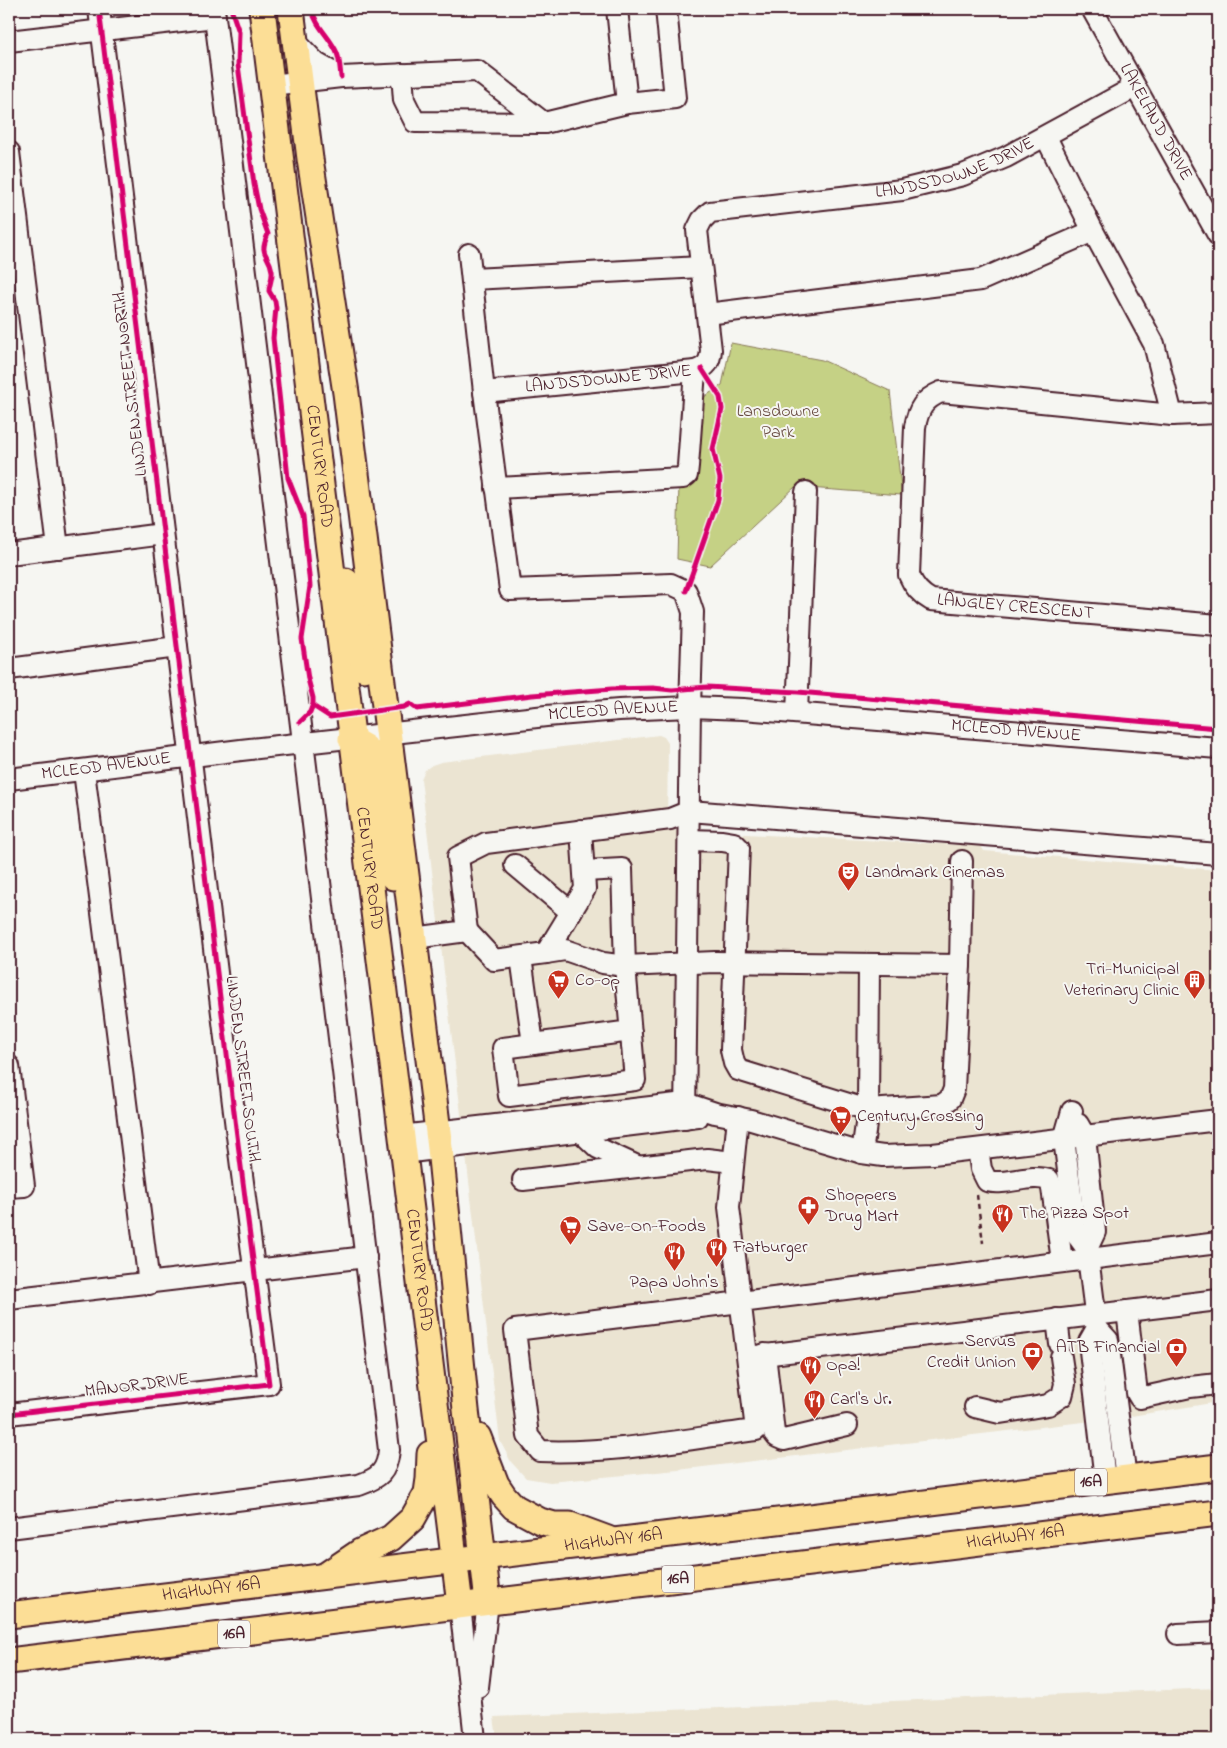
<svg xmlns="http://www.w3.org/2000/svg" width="1227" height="1748" font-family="'Indie Flower',sans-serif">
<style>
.built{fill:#ebe4d2}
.green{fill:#c5d185;stroke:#887858}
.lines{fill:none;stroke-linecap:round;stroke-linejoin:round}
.minor-casing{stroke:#4a1f2b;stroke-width:24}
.major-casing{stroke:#4a1f2b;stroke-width:29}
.path{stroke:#4a1f2b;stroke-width:2.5;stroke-dasharray:5 4;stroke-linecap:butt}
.minor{stroke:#f6f6f2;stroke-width:20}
.major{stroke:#fcde96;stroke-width:25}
.rail-casing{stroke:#4a1f2b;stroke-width:5.5}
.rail{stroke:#f6f6f2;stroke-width:4;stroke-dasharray:11;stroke-linecap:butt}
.cycleway-casing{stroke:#f6f6f2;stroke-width:8}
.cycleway{stroke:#d6006c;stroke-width:5}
.labels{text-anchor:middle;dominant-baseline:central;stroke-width:4;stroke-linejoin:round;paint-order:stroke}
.shield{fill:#f6f6f2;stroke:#7e6067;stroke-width:1}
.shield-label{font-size:16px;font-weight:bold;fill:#4a1f2b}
.street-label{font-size:18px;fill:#4a1f2b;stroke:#f6f6f2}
.park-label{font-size:18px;fill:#694c42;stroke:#f6f6f2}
.poi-label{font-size:18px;fill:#4a1f2b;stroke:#f6f6f2;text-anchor:start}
</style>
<rect width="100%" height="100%" fill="#f6f6f2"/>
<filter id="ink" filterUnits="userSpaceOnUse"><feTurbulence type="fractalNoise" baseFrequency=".02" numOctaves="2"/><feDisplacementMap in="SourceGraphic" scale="10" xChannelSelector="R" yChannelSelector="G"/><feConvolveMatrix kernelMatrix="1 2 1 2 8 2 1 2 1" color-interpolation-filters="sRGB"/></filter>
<g filter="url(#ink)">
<path class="built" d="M659 735 664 737 668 743 667 830 981 846 984 851 1218 870V1402L1125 1417 678 1470 550 1482 526 1478 511 1462 500 1441 421 779 425 770 432 765 441 762Z
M1218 1688V1739H497L494 1717Z
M441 1731 442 1739H283Z"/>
<path class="green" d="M731 343 822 360 890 391 902 495 795 487 710 566 677 559 679 484 698 401 722 385Z"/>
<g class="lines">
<defs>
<g id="minor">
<path d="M617 9 627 103"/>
<path id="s1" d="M1092 9 1218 235"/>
<path d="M9 41 215 17"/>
<path d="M296 42 316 63 341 77"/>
<path d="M402 74 404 100 415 122 544 123 627 103 675 98 666 9"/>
<path d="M271 85 341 77 477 71 544 123"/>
<path d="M1046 137 1093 231 1154 344 1172 415"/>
<path d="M9 152 58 548"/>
<path d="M469 254 484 392 510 590 671 584 686 591 693 612 690 707 685 1119"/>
<path d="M472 279 701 267"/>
<path d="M707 314 981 280 1093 231"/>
<path id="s2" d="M484 392 695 371C707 367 710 362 711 350L697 230 702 220 710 212 902 190 963 175 1006 157 1135 87"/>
<path id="s3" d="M1218 413 1172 415 941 392C924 399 918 409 915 427L909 575C914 587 920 594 931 600L1218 625"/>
<path d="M496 488 683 478 687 475 688 466 695 371"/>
<path d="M9 554 163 534"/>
<path d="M9 669 177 647"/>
<path d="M797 713 806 492"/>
<path d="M84 771 149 1284"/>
<path id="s4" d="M9 779 241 750 546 716 619 710 690 707 743 709 1218 748"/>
<path d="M689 840 722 841 734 843 739 848 731 1050 734 1063 738 1070 868 1110 869 964"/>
<path d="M515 865 571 912"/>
<path d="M584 871 622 869 625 966 635 1080 509 1096 503 1048 631 1031"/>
<path d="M467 931 494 960 546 953 585 889 581 830"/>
<path d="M414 938 467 931 458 857 486 843 670 819 690 811 1218 854"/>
<path d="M546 953 565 950 603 963 625 966 715 962 960 965 962 861"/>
<path d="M521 957 533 1044"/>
<path d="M9 1066 24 1186 9 1187"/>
<path d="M1072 1111 1064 1139 1076 1234 1087 1249 1097 1328 1108 1340 1126 1478"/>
<path d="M738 1117 729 1207 756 1430C685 1439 612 1454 540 1451L528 1436 515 1330C750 1302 984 1271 1218 1243"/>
<path d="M1078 1124 1085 1136 1095 1232 1087 1249"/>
<path d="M580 1131 598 1148 637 1166"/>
<path d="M401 1136 685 1103 715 1113 751 1120 862 1153 883 1156 933 1154 1218 1120"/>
<path d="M978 1149 981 1169 987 1181C1007 1186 1030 1173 1049 1180L1052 1188 1062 1261"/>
<path d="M403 1153 698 1117"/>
<path d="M862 1153 868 1110 942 1105 950 1099 954 1089 960 965"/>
<path d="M523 1180 707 1159 733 1162"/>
<path d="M9 1299 366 1257"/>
<path d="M1127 1311 1137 1393 1140 1398 1190 1387 1218 1384"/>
<path d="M1057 1319 1060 1344"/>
<path d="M1097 1328 1089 1342 1105 1480"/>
<path d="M765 1354 774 1433 777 1437 784 1440 847 1425"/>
<path d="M748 1357 1218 1300"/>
<path d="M975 1407 1000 1413 1048 1405 1062 1396 1065 1384 1061 1357"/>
<path d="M9 1414 269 1384 236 1128 99 9"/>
<path d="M9 1528 359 1485C379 1478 387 1472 389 1450L214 9"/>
<path d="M460 1605 475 1739"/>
<path d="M1178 1634 1218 1632"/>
<path d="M478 1687 488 1602"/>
</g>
<g id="major">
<path id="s5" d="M262 9 460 1605"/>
<path d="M291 9 310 159 346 393 440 1148 466 1410 488 1602"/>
<path d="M346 581 360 642 364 669"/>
<path d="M351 739 365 747 369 755 380 825 391 873 393 877"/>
<path d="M478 1437 496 1484 504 1496 514 1507 540 1521 554 1525H570L608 1539"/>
<path d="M326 1575 360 1552 391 1538 413 1518 427 1493 429 1479 430 1454"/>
<path id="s6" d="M9 1615 1218 1467"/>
<path id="s7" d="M9 1661 1218 1513"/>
</g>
</defs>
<use href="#minor" class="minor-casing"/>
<use href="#major" class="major-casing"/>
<path class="path" d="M977 1195 983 1243"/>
<use href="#minor" class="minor"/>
<use href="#major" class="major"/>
<defs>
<path id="rail" d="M1189 1739 1218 1738"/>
</defs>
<use href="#rail" class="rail-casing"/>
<use href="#rail" class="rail"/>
<defs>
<path id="cycleway" d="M231 9 239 32 238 65 254 184 259 209 268 234C258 257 269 252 272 271 273 278 269 284 269 291L275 301 276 308 273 338 288 478 303 516 310 586 302 639 308 679 313 698V704L310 712 300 722
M312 9C315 26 331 38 337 53 340 61 340 69 341 77
M686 591 718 500 720 479 713 449 722 409 720 397 702 369
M313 706 330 717 404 707 410 704 417 709 532 695 612 689 653 688 672 690 707 687 798 692 1218 728
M9 1414 269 1384 236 1128 99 9"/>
</defs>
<use href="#cycleway" class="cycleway-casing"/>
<use href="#cycleway" class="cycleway"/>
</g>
</g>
<defs>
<symbol id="theatre-pin" viewBox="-11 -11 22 30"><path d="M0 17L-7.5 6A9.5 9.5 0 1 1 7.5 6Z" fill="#c8321e" stroke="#f6f6f2"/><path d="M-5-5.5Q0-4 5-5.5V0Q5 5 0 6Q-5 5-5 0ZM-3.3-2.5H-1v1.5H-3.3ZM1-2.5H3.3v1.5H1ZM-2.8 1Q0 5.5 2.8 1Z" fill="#fff"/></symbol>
<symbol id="building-pin" viewBox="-11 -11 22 30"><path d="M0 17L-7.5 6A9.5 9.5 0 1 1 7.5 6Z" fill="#c8321e" stroke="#f6f6f2"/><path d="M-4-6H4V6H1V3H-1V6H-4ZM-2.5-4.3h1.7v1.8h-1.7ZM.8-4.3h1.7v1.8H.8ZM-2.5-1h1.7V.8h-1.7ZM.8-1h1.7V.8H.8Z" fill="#fff"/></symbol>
<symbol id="supermarket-pin" viewBox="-11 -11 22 30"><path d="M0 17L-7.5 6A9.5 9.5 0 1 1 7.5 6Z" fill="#c8321e" stroke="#f6f6f2"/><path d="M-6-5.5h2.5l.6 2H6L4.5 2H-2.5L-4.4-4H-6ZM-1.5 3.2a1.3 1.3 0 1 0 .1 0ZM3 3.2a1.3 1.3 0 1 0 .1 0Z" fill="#fff"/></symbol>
<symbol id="pharmacy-pin" viewBox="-11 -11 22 30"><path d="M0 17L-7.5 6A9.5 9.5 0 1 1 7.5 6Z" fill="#c8321e" stroke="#f6f6f2"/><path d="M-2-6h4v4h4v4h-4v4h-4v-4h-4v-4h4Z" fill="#fff"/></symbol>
<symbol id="restaurant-pin" viewBox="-11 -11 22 30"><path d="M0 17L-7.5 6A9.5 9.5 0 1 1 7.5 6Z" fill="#c8321e" stroke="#f6f6f2"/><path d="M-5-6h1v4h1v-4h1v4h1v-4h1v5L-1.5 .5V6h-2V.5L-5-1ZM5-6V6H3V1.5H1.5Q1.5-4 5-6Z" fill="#fff"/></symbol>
<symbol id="bank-pin" viewBox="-11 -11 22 30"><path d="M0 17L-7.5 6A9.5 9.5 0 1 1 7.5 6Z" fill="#c8321e" stroke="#f6f6f2"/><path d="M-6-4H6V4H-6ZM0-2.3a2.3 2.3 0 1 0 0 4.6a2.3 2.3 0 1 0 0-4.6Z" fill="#fff"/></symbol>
</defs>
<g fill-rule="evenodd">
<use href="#theatre-pin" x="836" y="860" width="25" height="34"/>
<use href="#building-pin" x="1182" y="968" width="25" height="34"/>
<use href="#supermarket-pin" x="546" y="968" width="25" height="34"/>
<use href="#supermarket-pin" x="828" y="1104" width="25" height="34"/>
<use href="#pharmacy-pin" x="796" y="1194" width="25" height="34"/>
<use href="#restaurant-pin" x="990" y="1202" width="25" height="34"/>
<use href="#supermarket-pin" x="558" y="1214" width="25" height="34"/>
<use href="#restaurant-pin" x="704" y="1236" width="25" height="34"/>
<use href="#restaurant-pin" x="662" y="1240" width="25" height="34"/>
<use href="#bank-pin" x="1164" y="1336" width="25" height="34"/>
<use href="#bank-pin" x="1020" y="1340" width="25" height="34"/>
<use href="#restaurant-pin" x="798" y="1354" width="25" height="34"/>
<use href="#restaurant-pin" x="802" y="1388" width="25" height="34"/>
</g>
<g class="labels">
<g class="shield">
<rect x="1075" y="1468.5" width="32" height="27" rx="4"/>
<rect x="662" y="1565.5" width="32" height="27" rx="4"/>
<rect x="218" y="1620.5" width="32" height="27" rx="4"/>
</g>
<g class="shield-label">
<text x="1091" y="1482">16A</text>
<text x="678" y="1579">16A</text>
<text x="234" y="1634">16A</text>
</g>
<g class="street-label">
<text stroke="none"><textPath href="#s1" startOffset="130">LAKELAND DRIVE</textPath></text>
<text stroke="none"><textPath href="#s2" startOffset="634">LANDSDOWNE DRIVE</textPath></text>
<text stroke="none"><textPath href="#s2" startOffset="125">LANDSDOWNE DRIVE</textPath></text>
<text transform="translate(131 384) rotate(-97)">LINDEN STREET NORTH</text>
<text stroke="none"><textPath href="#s5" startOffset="461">CENTURY ROAD</textPath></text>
<text stroke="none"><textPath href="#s3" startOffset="591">LANGLEY CRESCENT</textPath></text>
<text stroke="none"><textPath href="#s4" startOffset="608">MCLEOD AVENUE</textPath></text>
<text stroke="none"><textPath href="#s4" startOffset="1012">MCLEOD AVENUE</textPath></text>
<text stroke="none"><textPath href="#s4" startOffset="98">MCLEOD AVENUE</textPath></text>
<text stroke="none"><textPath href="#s5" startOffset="866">CENTURY ROAD</textPath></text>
<text transform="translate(242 1069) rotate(83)">LINDEN STREET SOUTH</text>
<text stroke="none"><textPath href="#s5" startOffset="1271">CENTURY ROAD</textPath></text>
<text transform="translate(137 1386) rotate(-7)">MANOR DRIVE</text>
<text stroke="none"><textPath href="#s7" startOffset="1014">HIGHWAY 16A</textPath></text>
<text stroke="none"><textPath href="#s6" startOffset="609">HIGHWAY 16A</textPath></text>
<text stroke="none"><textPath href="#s6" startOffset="204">HIGHWAY 16A</textPath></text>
</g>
<g class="park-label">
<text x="778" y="412">Lansdowne<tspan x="778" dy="21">Park</tspan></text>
</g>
<g class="poi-label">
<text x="865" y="873">Landmark Cinemas</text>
<text x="1179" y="970" text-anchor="end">Tri-Municipal<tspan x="1179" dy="21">Veterinary Clinic</tspan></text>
<text x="575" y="981">Co-op</text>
<text x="857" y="1117">Century Crossing</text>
<text x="825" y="1196">Shoppers<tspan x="825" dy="21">Drug Mart</tspan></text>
<text x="1019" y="1214">The Pizza Spot</text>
<text x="587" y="1227">Save-On-Foods</text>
<text x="733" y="1248">Fatburger</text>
<text x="674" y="1283" text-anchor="middle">Papa John's</text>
<text x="1016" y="1342" text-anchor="end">Servus<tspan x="1016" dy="21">Credit Union</tspan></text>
<text x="1160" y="1348" text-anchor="end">ATB Financial</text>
<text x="826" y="1366">Opa!</text>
<text x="830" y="1400">Carl's Jr.</text>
</g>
</g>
<rect width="1227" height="1748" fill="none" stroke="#f6f6f2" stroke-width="30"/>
<rect x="15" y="15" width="1197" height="1718" fill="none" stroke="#4a1f2b" stroke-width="2" filter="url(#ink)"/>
</svg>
